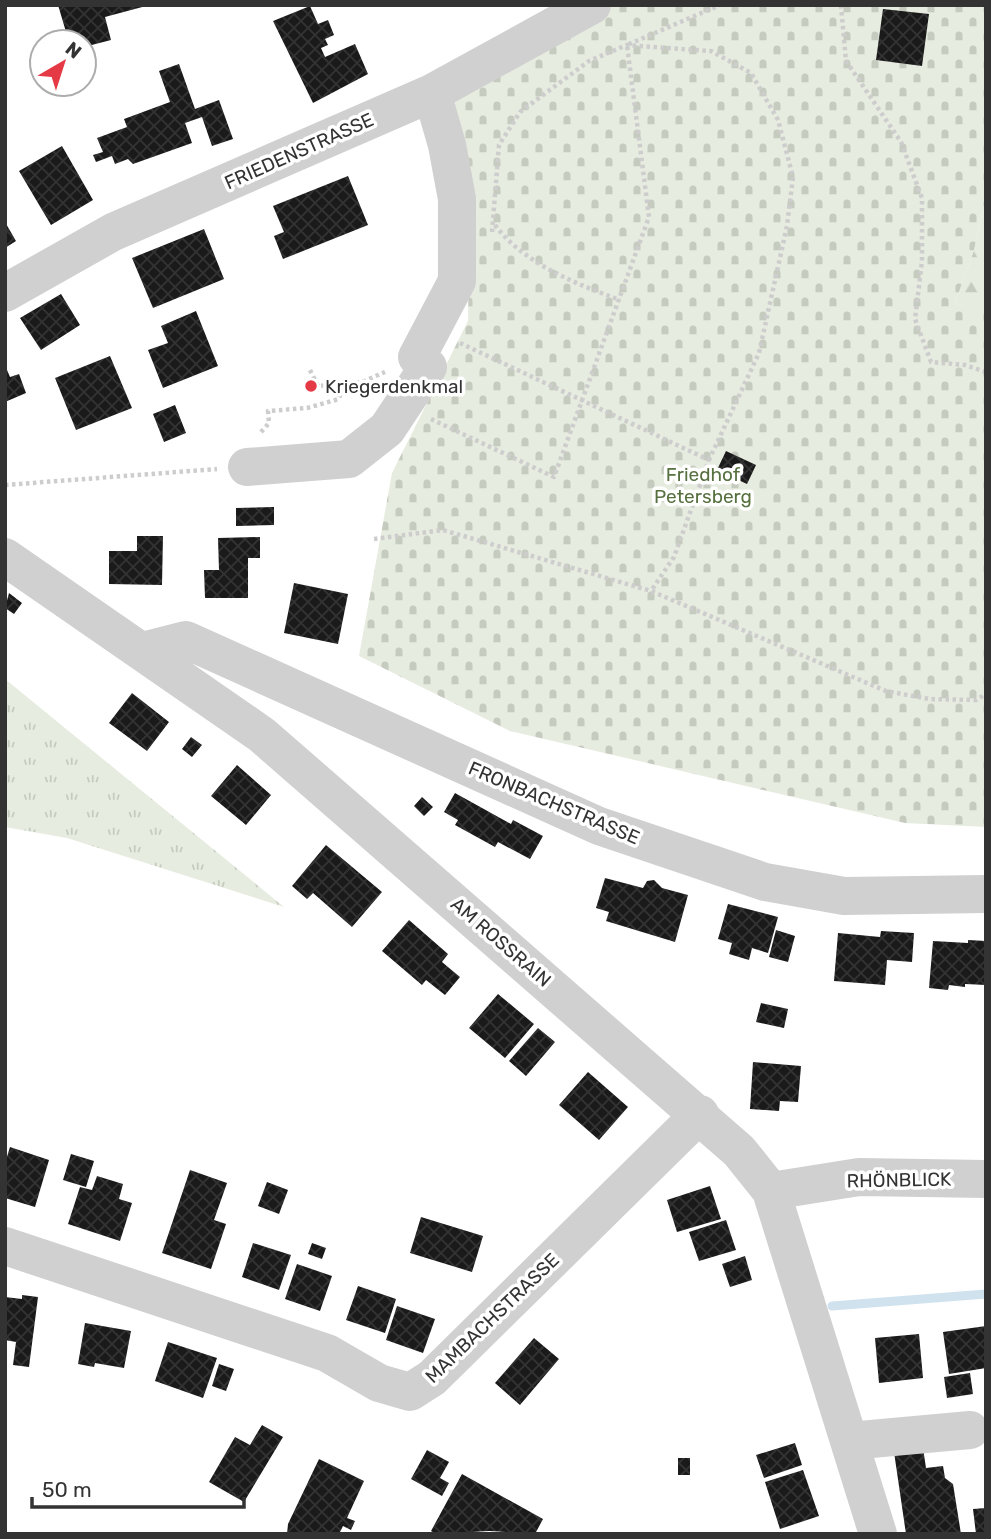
<svg xmlns="http://www.w3.org/2000/svg" width="991" height="1539" font-family="Rubik,sans-serif">
<style>
.grass{fill:url(#grass-tufts)}
.forest{fill:url(#forest-firs)}
.cemetery{fill:url(#cemetery-stones)}
.lines{fill:none;stroke-linecap:round;stroke-linejoin:round}
.stream{stroke:#cfe2ee;stroke-width:9}
.building{fill:url(#building-cross-hatch)}
.path{stroke:#cdcdcd;stroke-width:4.5;stroke-dasharray:3.5 3.5;stroke-linecap:butt}
.minor{stroke:#d0d0d0;stroke-width:38}
.poi-dot{fill:#e63946;stroke:#fff;stroke-width:2.5}
.labels{text-anchor:middle;dominant-baseline:central;stroke-width:7;stroke-linejoin:round;paint-order:stroke}
.street-label{font-size:19px;fill:#333;stroke:#fff}
.poi-label{font-size:19px;fill:#333;stroke:#fff;text-anchor:start}
.park-label{font-size:19px;fill:#56703f;stroke:#fff}
</style>
<defs>
<pattern id="grass-tufts" width="24" height="20" patternUnits="userSpaceOnUse" patternTransform="scale(1.75)"><rect width="24" height="20" fill="#e6ecdf"/><path d="M3 7l-1-3M5 7V3M7 7l1-3M15 17l-1-3M17 17v-4M19 17l1-3" fill="none" stroke="#c6cbc0"/></pattern>
<pattern id="forest-firs" width="22" height="20" patternUnits="userSpaceOnUse" patternTransform="scale(1.75)"><rect width="22" height="20" fill="#e6ecdf"/><path d="M5 1l3.5 6h-7zM16 11l3.5 6h-7z" fill="#c6cbc0"/></pattern>
<pattern id="cemetery-stones" width="16" height="16" patternUnits="userSpaceOnUse" patternTransform="scale(1.75)"><rect width="16" height="16" fill="#e6ecdf"/><path d="M2 7V4a2 2 0 0 1 4 0v3zM10 15v-3a2 2 0 0 1 4 0v3z" fill="#c6cbc0"/></pattern>
<pattern id="building-cross-hatch" width="8" height="8" patternUnits="userSpaceOnUse" patternTransform="scale(1.75)"><rect width="8" height="8" fill="#1a1a1a"/><path d="M0 0l8 8M0 8l8-8" fill="none" stroke="#333"/></pattern>
</defs>
<rect width="100%" height="100%" fill="#fff"/>
<path class="grass" d="M5 679 284 907 67 838 5 827Z"/>
<path class="forest" d="M986 196V315L955 303 974 250Z"/>
<path class="cemetery" d="M611 5H986V196L974 250 955 303 986 314V827L905 823 510 731 359 656 392 473 468 321 470 189 445 95Z"/>
<g class="lines">
<path class="stream" d="M832 1306 986 1294"/>
</g>
<path class="building" d="M58 5H146V6L105 17 111 40 84 47V42H69Z
M310 6 318 24 328 20 334 35 325 39 328 45 321 48 325 57 355 44 368 74 313 103 273 21Z
M883 9 929 14 922 66 876 60Z
M179 64 195 109 219 100 233 139 212 146 202 117 185 123 192 143 133 164 128 159 115 164 112 156 96 162 93 155 103 152 97 138 127 127 124 119 170 102 159 71Z
M62 146 93 200 51 225 19 171Z
M348 176 368 225 283 259 274 236 284 232 273 206Z
M5 222 16 241 5 248Z
M204 229 224 279 153 308 132 258Z
M61 294 80 325 41 350 20 318Z
M196 311 218 366 163 388 148 350 168 343 161 326Z
M110 356 132 408 76 430 55 378Z
M5 365 10 377 19 374 26 393 5 402Z
M175 405 186 433 164 442 153 414Z
M726 451 756 465 747 484 717 470Z
M274 507V525L236 526V508Z
M137 536H163L162 585 109 584V551H137Z
M260 537V558H248V598H205L204 570H219L218 538Z
M294 583 348 594 338 644 284 633Z
M9 593 22 603 14 614 5 608Z
M132 693 169 722 147 751 109 723Z
M191 737 202 745 192 757 182 749Z
M237 765 271 795 246 825 211 796Z
M455 793 511 824 513 820 543 836 530 859 498 842 495 847 455 825 458 820 444 812Z
M422 797 433 807 424 816 414 806Z
M326 845 382 892 352 927 313 893 307 899 292 886Z
M605 878 643 888 647 881 654 880 662 888 688 895 675 942 606 921 609 912 596 908Z
M728 904 778 917 768 953 752 948 749 960 729 954 732 943 718 939Z
M409 920 448 954 442 962 460 977 445 995 426 980 422 985 382 951Z
M776 930 795 936 788 962 769 957Z
M881 931 914 933 912 962 887 960 885 985 834 981 838 933 880 937Z
M968 940 986 941V985L965 984V987L949 985 948 990 929 988 933 941 968 943Z
M498 994 534 1024 505 1058 469 1028Z
M761 1003 788 1009 784 1028 756 1022Z
M538 1028 555 1042 526 1076 509 1061Z
M753 1062 801 1066 798 1102 780 1101 779 1111 750 1109Z
M588 1072 628 1107 599 1140 559 1105Z
M10 1147 49 1160 35 1207 5 1198V1163Z
M71 1154 94 1161 86 1187 63 1180Z
M190 1170 227 1183 214 1220 226 1224 211 1269 162 1253Z
M97 1176 123 1184 119 1199 132 1203 120 1241 68 1224 80 1187 92 1190Z
M267 1182 288 1190 279 1214 258 1206Z
M710 1186 721 1219 677 1232 667 1200Z
M421 1217 483 1236 472 1272 410 1253Z
M726 1220 736 1250 699 1261 689 1232Z
M253 1243 291 1255 279 1290 242 1277Z
M312 1243 326 1248 322 1259 308 1254Z
M745 1256 752 1280 730 1287 722 1264Z
M297 1264 332 1276 320 1311 285 1299Z
M358 1286 396 1299 385 1333 346 1320Z
M22 1295 38 1297 29 1367 13 1365 16 1342 5 1340V1297L22 1299Z
M397 1306 435 1319 423 1353 386 1340Z
M85 1323 131 1331 124 1368 95 1363 94 1367 78 1364Z
M986 1326V1368L949 1374 943 1332Z
M919 1334 923 1378 879 1383 875 1338Z
M534 1338 559 1359 520 1405 495 1383Z
M168 1342 217 1358 203 1398 155 1381Z
M219 1364 234 1369 226 1391 212 1386Z
M970 1373 973 1394 947 1398 944 1377Z
M262 1425 283 1437 244 1502 209 1482 235 1437 250 1445Z
M795 1443 802 1465 764 1478 756 1455Z
M923 1448 926 1468 943 1466 945 1478 953 1484 961 1534H906L894 1452Z
M427 1450 449 1462 440 1478 449 1483 442 1496 411 1479Z
M678 1458H690V1475H678Z
M319 1459 364 1481 347 1518 355 1521 351 1530 343 1526 339 1534H287L288 1524Z
M803 1470 819 1516 780 1529 765 1482Z
M462 1474 543 1519 535 1534 489 1531 436 1534 431 1531Z
M986 1508V1534H976L973 1509Z"/>
<g class="lines">
<path class="path" d="M841 5 846 61 901 142 922 198V261L915 319 931 362 965 365 986 372
M495 225C523 263 576 284 620 300
M492 232 499 145 520 112 589 61 627 45 711 51 751 73 778 120 793 177 787 226 759 353 709 460
M460 343 709 460 674 557 651 591
M310 370 318 386 362 382 385 372
M431 419 554 477 649 217 627 45 720 5
M261 432 269 423 268 411 307 408 339 399 343 386
M5 485 217 469
M374 539 443 530 651 591 886 691 929 699 976 700 986 694"/>
<path class="minor" d="M5 293 113 232 432 93 592 5
M247 467 349 459 387 429 428 367 417 357 457 281V199L447 145 432 93
M5 557 262 735 739 1151 771 1191 878 1534
M143 651 186 640 599 826 765 882 844 896 986 894
M771 1191 859 1177 986 1179
M5 1246 327 1353 379 1383 410 1392 432 1378 700 1114
M849 1441 970 1430"/>
</g>
<circle class="poi-dot" cx="311" cy="386" r="7"/>
<g class="labels">
<g class="street-label">
<text transform="translate(299 151) rotate(-24)">FRIEDENSTRASSE</text>
<text transform="translate(554 803) rotate(23)">FRONBACHSTRASSE</text>
<text transform="translate(501 942) rotate(41)">AM ROSSRAIN</text>
<text transform="translate(899 1180) rotate(-1)">RHÖNBLICK</text>
<text transform="translate(492 1318) rotate(-44)">MAMBACHSTRASSE</text>
</g>
<g class="poi-label">
<text x="325" y="386">Kriegerdenkmal</text>
</g>
<g class="park-label">
<text x="703" y="474">Friedhof<tspan x="703" dy="22">Petersberg</tspan></text>
</g>
</g>
<rect width="991" height="1539" fill="none" stroke="#333333" stroke-width="14"/>
<g transform="translate(63 63) rotate(39)"><circle r="33" fill="#ffffff" stroke="#adadad" stroke-width="2"/>
<path d="M0-5L12 26L0 18L-12 26Z" fill="#e63946"/>
<text y="-10" font-size="19" font-weight="bold" text-anchor="middle" fill="#333333">N</text>
</g>
<path d="M32 1497v10h212v-10" fill="none" stroke="#333333" stroke-width="3.5"/>
<text x="42" y="1497" font-size="21" fill="#333333" stroke="#ffffff" stroke-width="5" paint-order="stroke">50 m</text>
</svg>
